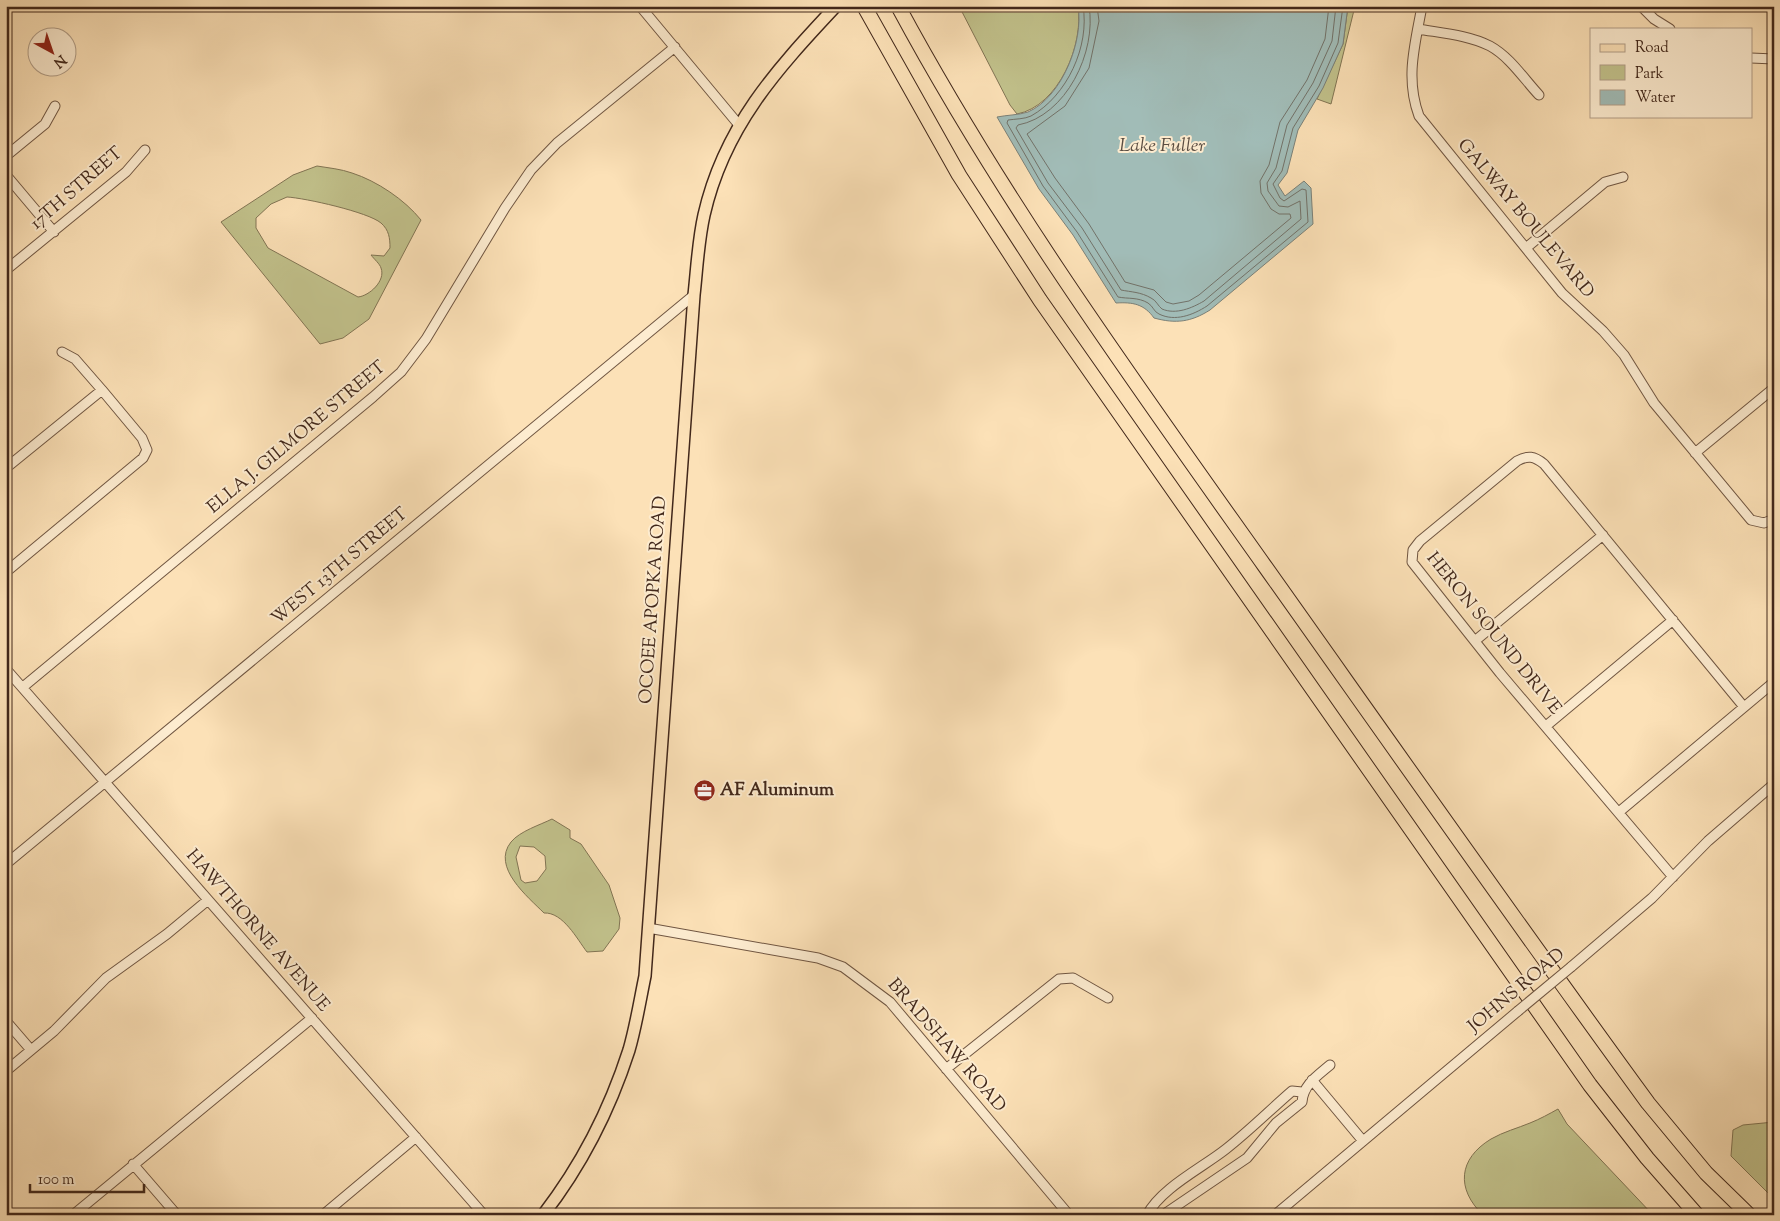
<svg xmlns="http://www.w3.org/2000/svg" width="1780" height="1221" font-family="'Sorts Mill Goudy',serif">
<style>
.green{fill:#c2c28c;stroke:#827554;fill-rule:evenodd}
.water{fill:#a1bcb7;stroke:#7b8179}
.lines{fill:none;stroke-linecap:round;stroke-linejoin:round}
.shore{stroke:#727269;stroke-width:1}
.minor-casing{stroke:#705642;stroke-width:11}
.major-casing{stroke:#42281b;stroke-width:14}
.highway-casing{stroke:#42281b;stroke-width:16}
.minor{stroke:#fdecd0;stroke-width:9}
.major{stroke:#fce1b7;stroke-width:11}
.highway{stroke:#fce1b7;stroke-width:14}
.minor-bridge-casing{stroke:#705642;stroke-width:11;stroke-linecap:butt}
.minor-bridge{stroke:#fdecd0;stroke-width:9}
.labels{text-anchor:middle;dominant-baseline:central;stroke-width:4;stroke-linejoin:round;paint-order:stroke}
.street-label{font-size:18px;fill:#42281b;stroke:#fdecd0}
.poi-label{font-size:18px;font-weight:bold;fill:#42281b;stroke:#fdecd0;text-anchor:start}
.water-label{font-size:19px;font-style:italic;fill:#5a4d42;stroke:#fdecd0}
</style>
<rect width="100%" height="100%" fill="#fce1b7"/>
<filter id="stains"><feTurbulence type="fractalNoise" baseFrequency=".004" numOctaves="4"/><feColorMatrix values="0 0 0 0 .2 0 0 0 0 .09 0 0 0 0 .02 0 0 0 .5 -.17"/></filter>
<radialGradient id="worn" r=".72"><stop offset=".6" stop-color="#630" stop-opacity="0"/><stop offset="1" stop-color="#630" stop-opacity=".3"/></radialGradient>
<path class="green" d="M959 6H1078C1084 44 1059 106 1017 114L1010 105Z
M1348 6H1355L1331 104 1317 99 1343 44Z
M317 166C329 168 341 169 352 173 377 181 405 200 421 220L369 319 343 338 320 344 221 222 293 175ZM287 197C305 198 368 212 381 223 389 230 390 238 390 248L384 256 371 255C374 259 380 264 381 268 386 281 369 296 358 297L268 248 256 228V218L271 204Z
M552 819 570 830V838L581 844 609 885 620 918 619 929 603 951 587 952C577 939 563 912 544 913 528 897 491 867 511 842 520 831 540 825 552 819ZM520 846 534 847 545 856 546 869 537 881 525 883 521 880 516 857Z
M1558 1109 1567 1124 1653 1215H1483C1456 1189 1458 1159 1491 1139 1503 1132 1518 1128 1530 1123 1540 1119 1549 1114 1558 1109Z
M1774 1122V1199L1731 1156 1733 1130 1743 1125Z"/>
<path class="water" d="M1078 6H1348L1343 44 1323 88 1298 130 1287 173 1278 185 1285 196 1304 181 1311 188 1313 224 1210 310C1191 322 1176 324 1154 318 1144 304 1133 302 1116 303L1073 235 1039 189 997 117C1007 115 1019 115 1028 112 1062 97 1084 41 1078 6Z"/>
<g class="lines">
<path class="shore" d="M1083 6C1090 46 1067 96 1031 116 1025 119 1015 119 1008 120L1007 123 1043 186 1077 232 1118 297C1128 299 1138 297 1148 303 1153 306 1154 312 1159 314 1175 322 1193 315 1207 306L1308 222 1306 190 1302 189 1284 201 1280 198 1273 184 1282 171 1293 128 1319 86 1338 43 1343 6
M1089 6C1097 52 1066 116 1018 125L1016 128 1048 183 1082 228 1121 290C1131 292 1141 292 1151 298 1156 300 1158 306 1162 309 1176 315 1192 308 1204 301L1301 219 1300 201 1288 207 1279 206 1268 191 1267 183 1276 168 1287 125 1313 83 1332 41 1336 6
M1097 6 1099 21 1089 68 1065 106 1027 134 1055 178 1089 224 1125 282 1154 290 1166 302 1173 304 1189 301 1199 295 1291 218 1290 214H1279L1271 209 1261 193 1260 181 1269 165 1280 122 1307 80 1325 39 1329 6"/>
<defs>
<path id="minor" d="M640 6 739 125
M1422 6C1415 45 1405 78 1419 116L1562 293 1603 331 1624 355 1654 403 1751 520 1764 523 1774 519
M1641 6 1654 19 1670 29
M1418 29C1441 33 1469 35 1490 46 1510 57 1524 79 1539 95
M1751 58 1774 59
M6 156 45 124 55 106
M6 175 54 232
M1526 248 1605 182 1623 177
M6 270 126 172 145 150
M62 352 75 359 102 390
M1695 453 1774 388
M6 468 102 390 142 438 147 450 143 458 6 572
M1476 640 1603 535
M6 669 484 1215
M23 687 373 397 401 372 426 339 505 208 531 170 557 143 675 47
M1546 726 1673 620
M1619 812 1774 682
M6 864 694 295
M1673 877 1500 673 1412 562 1413 550 1420 541 1517 461C1528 455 1534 456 1544 464L1744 707
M648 928 818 958 843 967 890 1002 1069 1215
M1571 967 1652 898 1708 841 1774 784
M6 1021 31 1050
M946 1069 1059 979 1073 978 1108 998
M6 1071 54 1031 106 978 167 934 208 900
M1312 1080 1363 1141
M133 1164 177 1215
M73 1215 312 1018
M323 1215 416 1137
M1147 1215C1161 1188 1202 1168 1226 1149 1249 1131 1270 1110 1292 1091L1302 1092
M1163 1215 1247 1158 1276 1123 1302 1102C1303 1085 1317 1076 1330 1065
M1275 1215 1518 1011"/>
<path id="major" d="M543 1215C581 1166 610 1109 629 1050 636 1026 640 1000 645 976L694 295C697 268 698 242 704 215 724 127 776 70 836 6"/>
<path id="highway" d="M864 6 959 175 1040 300 1590 1085 1647 1158 1697 1215
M898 6C1004 203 1135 383 1264 565 1391 744 1518 925 1648 1103L1706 1173 1749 1215"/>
</defs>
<use href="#minor" class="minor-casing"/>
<use href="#major" class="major-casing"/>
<use href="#highway" class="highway-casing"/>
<use href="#minor" class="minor"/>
<use href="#major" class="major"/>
<use href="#highway" class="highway"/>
<defs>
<path id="minor-bridge" d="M1518 1011 1571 967"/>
</defs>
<use href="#minor-bridge" class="minor-bridge-casing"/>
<use href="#minor-bridge" class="minor-bridge"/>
</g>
<defs>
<symbol id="office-disc" viewBox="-11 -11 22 22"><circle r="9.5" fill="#8f2418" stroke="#fdecd0"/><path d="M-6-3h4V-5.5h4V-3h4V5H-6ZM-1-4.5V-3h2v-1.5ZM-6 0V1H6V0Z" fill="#fff"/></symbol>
</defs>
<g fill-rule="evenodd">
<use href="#office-disc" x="692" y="778" width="25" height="25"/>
</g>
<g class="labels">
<g class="street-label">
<text transform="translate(77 189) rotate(-41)">17TH STREET</text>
<text transform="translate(1525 219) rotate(50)">GALWAY BOULEVARD</text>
<text transform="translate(297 438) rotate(-40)">ELLA J. GILMORE STREET</text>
<text transform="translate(340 567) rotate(-40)">WEST 13TH STREET</text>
<text transform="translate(654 600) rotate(-86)">OCOEE APOPKA ROAD</text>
<text transform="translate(1493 634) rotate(51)">HERON SOUND DRIVE</text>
<text transform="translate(257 931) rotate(49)">HAWTHORNE AVENUE</text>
<text transform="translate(1517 991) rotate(-40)">JOHNS ROAD</text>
<text transform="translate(946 1046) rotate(49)">BRADSHAW ROAD</text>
</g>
<g class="poi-label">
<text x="720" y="791">AF Aluminum</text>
</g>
<g class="water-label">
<text x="1162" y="146">Lake Fuller</text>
</g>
</g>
<rect width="1780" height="1221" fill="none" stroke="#fce1b7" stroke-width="25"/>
<rect x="8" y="8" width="1765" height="1206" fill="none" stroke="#42281b" stroke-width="2.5"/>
<rect x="12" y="12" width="1755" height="1196" fill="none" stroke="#42281b"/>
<rect x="1590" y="28" width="162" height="90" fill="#fdecd0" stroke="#b29e88"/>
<rect x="1600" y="44" width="25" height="8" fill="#fce1b7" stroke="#b29e88"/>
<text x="1635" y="52" font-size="15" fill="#42281b">Road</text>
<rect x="1600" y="65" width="25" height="15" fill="#c2c28c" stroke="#b29e88"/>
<text x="1635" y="78" font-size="15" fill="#42281b">Park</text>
<rect x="1600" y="90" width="25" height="15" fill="#a1bcb7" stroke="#b29e88"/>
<text x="1635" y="102" font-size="15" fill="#42281b">Water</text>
<g transform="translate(52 52) rotate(140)"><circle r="24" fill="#fdecd0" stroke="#b29e88"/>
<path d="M0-4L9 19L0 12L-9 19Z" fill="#8f2418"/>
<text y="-8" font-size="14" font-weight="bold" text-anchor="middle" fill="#42281b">N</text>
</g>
<path d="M30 1184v8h114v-8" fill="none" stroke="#42281b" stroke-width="2.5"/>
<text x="38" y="1184" font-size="15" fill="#42281b" stroke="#fdecd0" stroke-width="4" paint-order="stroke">100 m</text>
<rect width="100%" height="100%" filter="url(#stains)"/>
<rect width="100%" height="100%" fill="url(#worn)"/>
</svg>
